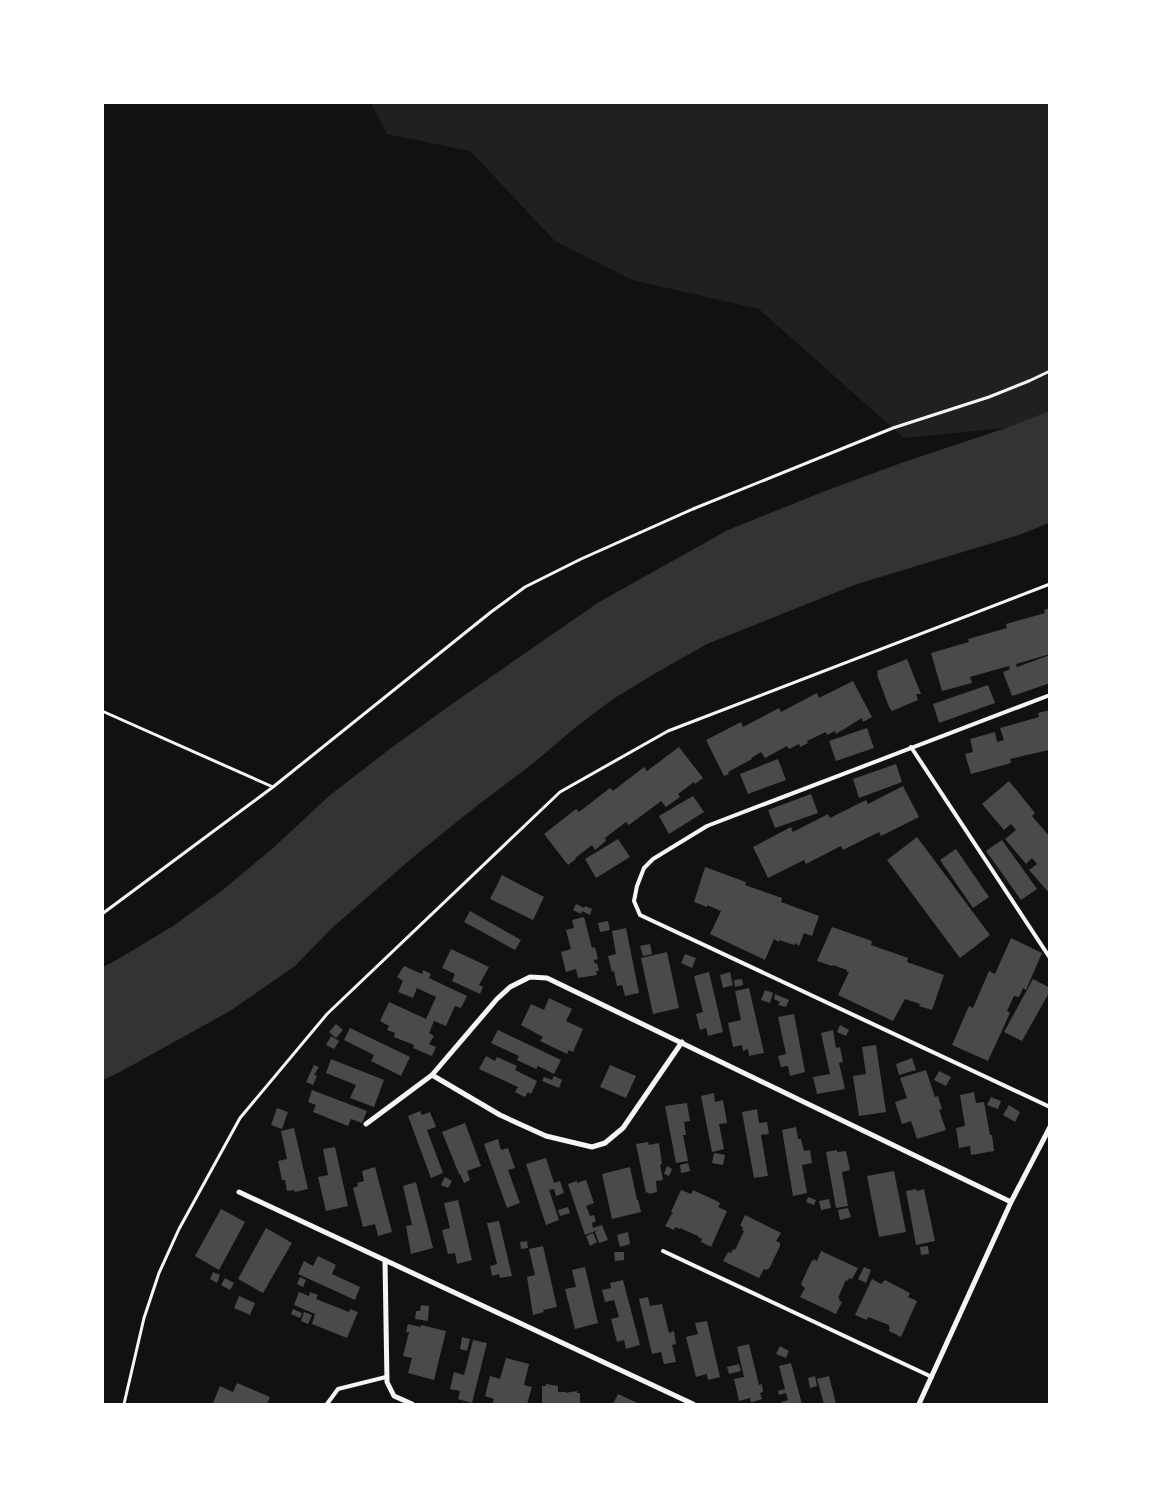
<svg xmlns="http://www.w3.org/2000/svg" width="1152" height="1507" font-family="'Fira Sans Condensed',sans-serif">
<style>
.green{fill:#202020}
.water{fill:#333}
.building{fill:#4a4a4a}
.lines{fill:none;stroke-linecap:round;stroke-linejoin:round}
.path{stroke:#f5f5f5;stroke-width:3}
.service{stroke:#f5f5f5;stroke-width:4}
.minor{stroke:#f5f5f5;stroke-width:5}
</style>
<rect width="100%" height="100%" fill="#111"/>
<path class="green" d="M371 103H1049V411L1006 428 904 438 759 309 632 280 555 241 470 151 387 134Z"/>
<path class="water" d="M1049 411V523L1019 535 857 584 707 644 654 674 613 699 576 727 531 765 474 808 412 858 332 928 295 966 230 1011 118 1073 103 1080V967L120 958 173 926 224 889 273 848 329 796 391 748 459 699 599 602 728 530 825 491 904 462 1006 428Z"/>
<path class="building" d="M1050 608V654L1016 664 1017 667 1050 655V683L1012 696 1003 672 1010 669 1009 666 970 677 972 683 942 691 931 653 969 642 968 639 1007 628 1006 624 1045 613 1044 610Z
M907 659 921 694H916L918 700 892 711 889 707 877 675H878L877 671Z
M853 681 872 717 863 722 862 718 836 734 835 731 827 735 826 732 807 741 808 743 800 747 799 744 789 749 787 746 765 758 761 752 751 758 752 759 728 772 729 774 724 776 706 740 741 722 743 727 779 708 781 712 817 693 819 698Z
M988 685 995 703 939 723 933 704Z
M1050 710 1049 750 1010 759 1011 763 971 774 965 754 973 752 970 739 995 732 997 742 1004 740 1000 728 1039 717 1038 713Z
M867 728 874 748 836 761 829 741Z
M679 747 703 778 695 784 694 782 678 794 680 797 666 807 661 801 629 825 626 822 605 838 606 841 595 850 592 845 575 858 576 859 568 865 544 834 576 809 579 812 610 788 613 791 644 767 647 771Z
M778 759 786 780 748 794 740 774Z
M896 764 902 782 859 798 853 779Z
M1009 781 1035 813 1032 816 1050 837V894L1029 870 1037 864 1032 858 1026 864 1005 839 1016 830 1011 824 1004 830 982 804Z
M903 786 919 817 881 836 879 832 843 850 841 846 806 864 804 860 768 878 753 847 791 827 793 832 828 814 830 818 866 800 868 804Z
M811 794 818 813 775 828 768 810Z
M693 796 704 812 669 834 659 816Z
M917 837 990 935 960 958 887 860Z
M618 839 630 857 596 878 585 859Z
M1002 840 1037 889 1021 900 986 851Z
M956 849 989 897 973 908 940 860Z
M705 867 746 882 745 885 782 898 781 902 819 916 812 936 804 933 799 946 795 943 794 945 779 940V942L774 939 765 960 710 934 721 911 707 905V907L694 902Z
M502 875 544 897 533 920 490 899Z
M576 904 584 908 585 906 592 909 590 915 582 911 581 914 573 910Z
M470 911 521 940 515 950 464 922Z
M584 917 592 948 595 947 598 959 594 960 595 964 597 963 599 971H596L597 975 578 978 576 969 566 972 561 952 571 949 566 930 574 928 572 920Z
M608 921 610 930 600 932 598 923Z
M832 927 872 941 871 945 908 958 907 962 944 975 932 1010 919 1006 920 1004 905 999 893 1021 838 995 849 972H847V970L833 965 832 966 817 961Z
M626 928 639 993 625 996 622 985 617 986 614 971 612 972 608 956 616 954 612 931Z
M1011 938 1042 953 1026 990 1023 988 1019 997 1014 996 1007 1011 1010 1013 988 1061 952 1045 969 1006 973 1008 989 971 995 974Z
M650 944 652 954 643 956 640 946Z
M451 949 489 967 479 985 483 987 480 994 452 981 455 974 442 968Z
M667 952 679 1008 653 1014 641 958Z
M685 954 696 958 692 968 681 963Z
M404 966 422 974 423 970 431 974 429 978 467 996 461 1008 455 1006 446 1026 434 1021 429 1033 434 1036 429 1044 436 1047 432 1056 413 1048 414 1045 394 1037 395 1033 387 1030 389 1026 380 1021 389 1002 426 1019 436 997 417 988 413 998 398 992 403 981 397 977Z
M709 972 723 1032 708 1036 706 1028 700 1030 696 1014 703 1012 694 976Z
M730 972 733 985 723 988 720 975Z
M742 979 743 985 735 987 734 980Z
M1033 979 1050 988V991L1022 1041 1004 1032Z
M749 988 764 1053 749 1056 748 1049 743 1051 742 1045 733 1047 728 1023 741 1020 735 991Z
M765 990 773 993 770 1003 761 1000Z
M775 994 789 1000 786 1007 778 1005 780 1002 774 999Z
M549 998 572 1009 566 1021 583 1029 573 1052 569 1050 567 1054 540 1041 543 1037 521 1025 531 1004 544 1010Z
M794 1014 805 1072 790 1076 788 1066 781 1067 778 1056 786 1054 778 1017Z
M336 1024 343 1030 336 1038 329 1032Z
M840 1025 849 1030 846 1036 837 1032Z
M350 1028 410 1057 401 1076 371 1061 374 1055 344 1040Z
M498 1030 561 1060 554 1074 538 1066 536 1069 517 1060 519 1056 491 1043Z
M833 1030 836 1048 840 1047 843 1062 839 1063 845 1089 817 1094 813 1077 830 1074 821 1033Z
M331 1036 339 1041 334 1049 326 1045Z
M876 1045 886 1112 859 1116 853 1076 866 1074 862 1047Z
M486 1056 495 1061 497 1057 517 1066 515 1070 537 1081 531 1094 528 1092 525 1097 515 1092 518 1087 479 1069Z
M912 1058 916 1070 899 1075 896 1064Z
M331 1059 384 1080 374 1107 350 1098 356 1085 326 1073Z
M314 1065 319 1067 314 1075 317 1076 313 1085 306 1082Z
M610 1065 636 1076 626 1098 600 1087Z
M926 1070 935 1097 938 1096 942 1109 939 1110 946 1130 917 1139 911 1121 902 1124 895 1102 907 1098 900 1078Z
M939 1071 951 1077 946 1086 934 1080Z
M554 1076 562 1080 559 1088 542 1081 544 1077 552 1080Z
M312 1090 367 1111 362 1123 351 1119 348 1126 313 1112 316 1105 308 1102Z
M974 1092 976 1103 984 1102 990 1135H992L994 1151 971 1155 970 1146 959 1148 956 1128 965 1126 960 1095Z
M714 1093 715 1102 723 1100 727 1123 719 1124 724 1149 712 1152 701 1096Z
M991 1097 1001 1101 998 1109 987 1105Z
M687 1103 690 1121 684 1122 686 1135H683L688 1161 676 1163 665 1106Z
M1009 1105 1020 1112 1015 1122 1003 1115Z
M277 1108 288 1112 282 1129 271 1125Z
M757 1109 759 1123 767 1122 769 1134 761 1135 768 1176 754 1178 742 1112Z
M420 1111 422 1115 430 1112 436 1127 427 1130 443 1173 431 1178 408 1116Z
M465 1123 481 1166 467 1171 470 1180 464 1183 460 1174H459L442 1132Z
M796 1127 798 1139H801L804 1151 810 1150 812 1163 802 1165 807 1193 793 1196 782 1130Z
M294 1128 308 1189 295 1192 294 1190 287 1191 285 1180H282L278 1161 287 1159 281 1131Z
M498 1139 501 1150 508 1148 515 1168 508 1170 520 1203 507 1208 484 1144Z
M648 1142 649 1145 659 1143 662 1164 660 1165 663 1180 656 1181 657 1192 649 1194 648 1192 646 1193 636 1144Z
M335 1147 348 1206 326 1211 318 1177 328 1175 323 1149Z
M837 1150V1152L846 1151 850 1170 842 1172 848 1206 836 1208 826 1152Z
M714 1153 725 1155 723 1165 712 1163Z
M546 1158 554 1183 560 1181 564 1193 556 1196 554 1189 549 1190 559 1220 546 1225 526 1164Z
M688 1163 690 1171 681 1173 680 1165Z
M667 1166 672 1169 669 1176 664 1174Z
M375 1167 392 1232 378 1236 375 1224 363 1227 353 1188 358 1186 357 1183 364 1181 362 1171Z
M630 1167 637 1200H638L641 1212 612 1219 602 1174Z
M894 1171 906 1232 879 1237 867 1176Z
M445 1177 452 1181 448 1188 441 1185Z
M586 1180 594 1203 586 1206 590 1216 594 1215 596 1221 592 1223 593 1228 602 1225 608 1240 599 1243 595 1232 598 1230 585 1235 568 1184 577 1181V1183Z
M416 1182 433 1248 411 1254 406 1226 412 1225 403 1186Z
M916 1189 917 1191 924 1189 935 1241 916 1245 906 1191Z
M681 1190 691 1194 693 1190 719 1202 720 1204 718 1207 727 1211 711 1247 701 1242 702 1239 698 1237V1236L680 1228V1229L675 1227 674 1230 665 1226 673 1212H671Z
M808 1197 816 1200 814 1205 806 1202Z
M829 1199 831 1208 821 1210 819 1201Z
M458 1200 472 1260 457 1264 455 1253 448 1254 442 1230 450 1228 444 1203Z
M568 1207 570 1213 560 1216 558 1210Z
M848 1208 851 1217 840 1220 838 1210Z
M221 1209 245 1222 219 1270 195 1256Z
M745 1215 781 1233 776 1241 780 1243V1246L769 1269 768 1268 767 1270 764 1269 759 1278 723 1261 728 1252 731 1253 733 1249 735 1250 744 1231 742 1230 743 1227 740 1226Z
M499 1221 512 1276 500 1278 499 1274 492 1276 490 1266 497 1264 487 1223Z
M266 1228 292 1243 263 1293 238 1279Z
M628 1232 630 1244 620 1247 617 1235Z
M593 1233 597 1242 590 1246 586 1236Z
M527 1241 528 1248 521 1249 520 1242Z
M543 1246 557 1307 543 1310 544 1312 533 1315 527 1277 535 1275 529 1249Z
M928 1246 929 1254 921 1255 920 1247Z
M821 1251 858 1268 852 1279 849 1278 848 1281 846 1280 838 1298 840 1299 839 1300 842 1302 836 1314 800 1297 805 1288 802 1286V1285L801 1284 812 1260 813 1261 814 1259 817 1261Z
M614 1252H624V1260L615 1261Z
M318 1256 336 1265 332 1274 360 1287 355 1300 298 1274 304 1261 313 1266Z
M585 1267 598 1323 575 1329 565 1289 576 1287 572 1270Z
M864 1267 871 1270 866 1283 858 1279Z
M213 1272 220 1275 217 1283 210 1279Z
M300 1277 306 1280 303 1287 297 1284Z
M225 1278 234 1283 230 1290 221 1285Z
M872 1279 881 1284 885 1280 910 1293 908 1297 917 1301 901 1337 889 1331 890 1327H889V1325L868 1317 867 1320 855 1315Z
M623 1280 640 1345 626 1349 624 1340 617 1342 611 1319 619 1317 614 1300 605 1302 602 1290 611 1288 610 1283Z
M299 1292 309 1296 310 1292 318 1295 316 1299 349 1312 350 1309 358 1312 347 1338 312 1324 315 1314 294 1305Z
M239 1296 255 1303 250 1315 234 1308Z
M648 1297 650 1306 662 1304 669 1333 674 1331 676 1344 672 1345 676 1362 664 1364 661 1352 652 1354 639 1299Z
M421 1305 429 1306 428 1321 415 1319 416 1311H420Z
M293 1309 302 1313 300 1318 291 1314Z
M304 1312 312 1315 308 1324 301 1321Z
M707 1321 720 1377 708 1380 707 1374 696 1377 686 1337 698 1334 695 1323Z
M408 1324 421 1327V1325L446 1331 434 1380 408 1373 412 1358 403 1356 409 1332H406Z
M462 1337 470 1339 467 1351 460 1349Z
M473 1340 487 1343 472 1403 458 1399 460 1391 450 1389 454 1372 464 1375Z
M749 1344 759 1385 762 1384 763 1392 760 1393 762 1399 753 1402H751L750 1398 739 1401 734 1379 744 1377 737 1347Z
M780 1346 789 1351 786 1358 776 1354Z
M506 1358 529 1364 524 1385 532 1387 527 1404H492L494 1399 485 1396 490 1376 500 1379Z
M791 1363 802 1404H782L781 1402 788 1400 786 1393 779 1395 778 1391 785 1389 779 1366Z
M739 1364 741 1371 729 1374 727 1367Z
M815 1376 817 1386 810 1388 808 1378Z
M829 1376 836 1404H824L817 1379Z
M237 1383 270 1397 267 1404H216L213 1403 220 1386 233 1392Z
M546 1384 558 1386V1392H566L565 1393 577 1391V1393H580V1403H584V1404H542V1386H546Z
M618 1394 640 1404H613Z"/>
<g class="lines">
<path class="path" d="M102 711 273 787
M102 914 273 787 491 612 525 587 581 559 693 509 893 428 989 397 1029 381 1050 371
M124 1404 144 1318 159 1273 179 1229 240 1118 327 1014 560 792 668 731 1050 584"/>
<path class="service" d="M1050 695 707 826 653 859 644 868 637 886 634 901 640 915 1050 1107
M911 747 1050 958
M663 1251 932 1377
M327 1404 338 1389 386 1377"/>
<path class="minor" d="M432 1075 500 1115 546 1136 592 1147 605 1143 623 1128 682 1042
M366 1124 432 1075 497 999 510 987 530 977 547 978 1011 1202
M239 1192 693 1404
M385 1260 387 1382 394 1396 412 1404
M919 1404 1011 1202 1050 1127"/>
</g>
<rect width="1152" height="1507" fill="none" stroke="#ffffff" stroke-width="208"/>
</svg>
